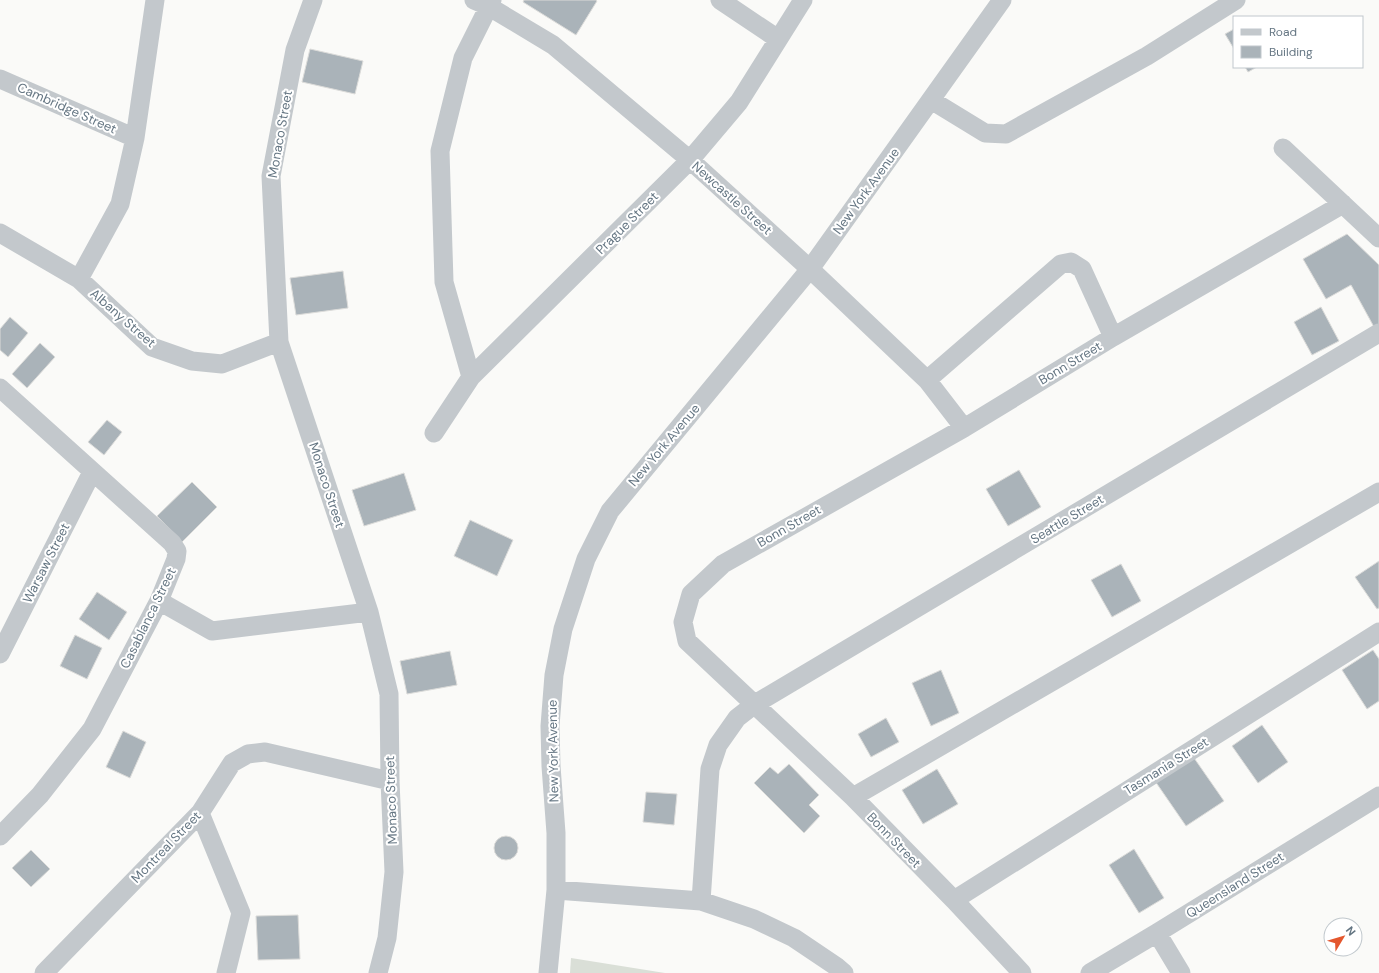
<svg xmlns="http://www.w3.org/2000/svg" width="1379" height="973" font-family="'DM Sans',sans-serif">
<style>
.green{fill:#dadfd7}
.building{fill:#aab3b9;stroke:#dcdcda}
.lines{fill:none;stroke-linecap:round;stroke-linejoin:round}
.minor{stroke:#c3c8cc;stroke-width:19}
.labels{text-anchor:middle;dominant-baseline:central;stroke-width:4;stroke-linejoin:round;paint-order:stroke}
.street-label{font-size:13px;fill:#657683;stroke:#fff}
</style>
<rect width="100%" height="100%" fill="#fafaf8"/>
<path class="green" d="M571 958 665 973H570Z"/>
<path class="building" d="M524 0H596L597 1 576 35 523 2Z
M1234 29V49L1225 34Z
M310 49 363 61 355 94 302 82Z
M1245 67H1257L1248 72Z
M1347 234 1379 265V325L1374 327 1351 285 1326 299 1303 259Z
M343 271 348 308 296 315 290 278Z
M1321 307 1339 341 1312 355 1294 322Z
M10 317 28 333 8 357 0 350V329Z
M40 343 55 357 27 388 12 374Z
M107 420 122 432 104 455 88 442Z
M1019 470 1041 507 1008 526 986 489Z
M404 473 416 510 364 526 352 490Z
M192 482 217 507 182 542 157 516Z
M470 520 513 540 497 576 454 556Z
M1379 561V608L1377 609 1355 577Z
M1121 564 1141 601 1112 617 1091 580Z
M97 592 127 612 109 640 79 619Z
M75 635 102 648 87 679 60 666Z
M1373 650 1379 659V701L1367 709 1342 670Z
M450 651 457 685 407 694 400 661Z
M941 670 959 713 931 726 912 683Z
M886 718 899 742 871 757 858 734Z
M1262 725 1288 762 1258 783 1232 746Z
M123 731 146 742 130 778 106 767Z
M1192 755 1224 801 1186 826 1155 781Z
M789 764 819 795 809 805 820 816 804 833 754 783 770 767 778 774Z
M937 769 958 804 923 824 902 790Z
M646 792 677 794 674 825 643 822Z
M494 848a12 12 0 1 1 24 0a12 12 0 1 1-24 0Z
M1134 849 1164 898 1139 913 1109 865Z
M31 850 50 869 31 887 12 868Z
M298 915 300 959 258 960 256 916Z"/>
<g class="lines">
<path class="minor" d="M313 0 295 50 271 176 279 342 369 612 389 694 390 781 394 872 387 938 378 973
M474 0 488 6 553 45 690 160 810 269 927 380 964 428
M720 0 778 39
M0 79 135 138
M931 100 985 133 1006 134 1147 56 1236 0
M1283 148 1379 238
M0 233 79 279 152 347 192 361 222 364 279 342
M79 279 120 204 135 138 155 0
M471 377 444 282 440 151 463 58 492 0
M927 380 1061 264 1071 262 1082 269 1113 337
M0 388 172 543 177 551 176 559 159 601 92 729 40 795 0 836
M434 433 471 377 690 160 739 102 803 0
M159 601 212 631 369 612
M0 654 92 472
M853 797 1379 492
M200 813 241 913 226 973
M556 890 701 901 754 919 794 938 837 967 844 973
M954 900 1379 632
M701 901 710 769 718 745 737 718 755 704 1379 333
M1157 933 1181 973
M44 973 200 813 232 763 248 754 265 752 390 781
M548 973 556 890V833L551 766 550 726 554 675 563 629 586 559 610 511 810 269 1002 0
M1022 973 954 900 853 797 687 641 683 622 691 594 723 564 964 428 1113 337 1343 204
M1090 973 1157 933 1379 796"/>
</g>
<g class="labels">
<g class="street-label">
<text transform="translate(67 108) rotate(24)">Cambridge Street</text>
<text transform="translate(280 134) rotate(-80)">Monaco Street</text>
<text transform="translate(866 191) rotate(-54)">New York Avenue</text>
<text transform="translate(732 198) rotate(42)">Newcastle Street</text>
<text transform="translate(627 223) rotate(-45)">Prague Street</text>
<text transform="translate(123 318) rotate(41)">Albany Street</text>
<text transform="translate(1070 363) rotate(-31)">Bonn Street</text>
<text transform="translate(664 445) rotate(-50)">New York Avenue</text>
<text transform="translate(327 485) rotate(72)">Monaco Street</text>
<text transform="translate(1067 519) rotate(-31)">Seattle Street</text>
<text transform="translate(789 526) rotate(-30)">Bonn Street</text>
<text transform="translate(46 563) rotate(-63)">Warsaw Street</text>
<text transform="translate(148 618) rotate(-64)">Casablanca Street</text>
<text transform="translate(553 751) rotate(-91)">New York Avenue</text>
<text transform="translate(1166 766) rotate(-32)">Tasmania Street</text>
<text transform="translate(391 800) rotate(-92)">Monaco Street</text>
<text transform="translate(894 840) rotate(46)">Bonn Street</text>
<text transform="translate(166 847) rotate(-46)">Montreal Street</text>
<text transform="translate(1235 885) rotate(-32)">Queensland Street</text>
</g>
</g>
<rect x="1233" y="16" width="130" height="52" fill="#ffffff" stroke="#c1c8cd"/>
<rect x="1241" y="29" width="20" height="6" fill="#c3c8cc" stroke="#c1c8cd"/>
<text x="1269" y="36" font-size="12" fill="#657683">Road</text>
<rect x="1241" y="46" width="20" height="12" fill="#aab3b9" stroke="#c1c8cd"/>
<text x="1269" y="56" font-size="12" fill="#657683">Building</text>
<g transform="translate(1343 937) rotate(52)"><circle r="19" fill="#ffffff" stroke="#c1c8cd"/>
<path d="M0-3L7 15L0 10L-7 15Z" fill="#e4572e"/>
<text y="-6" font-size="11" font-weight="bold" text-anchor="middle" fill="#657683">N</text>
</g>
</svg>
